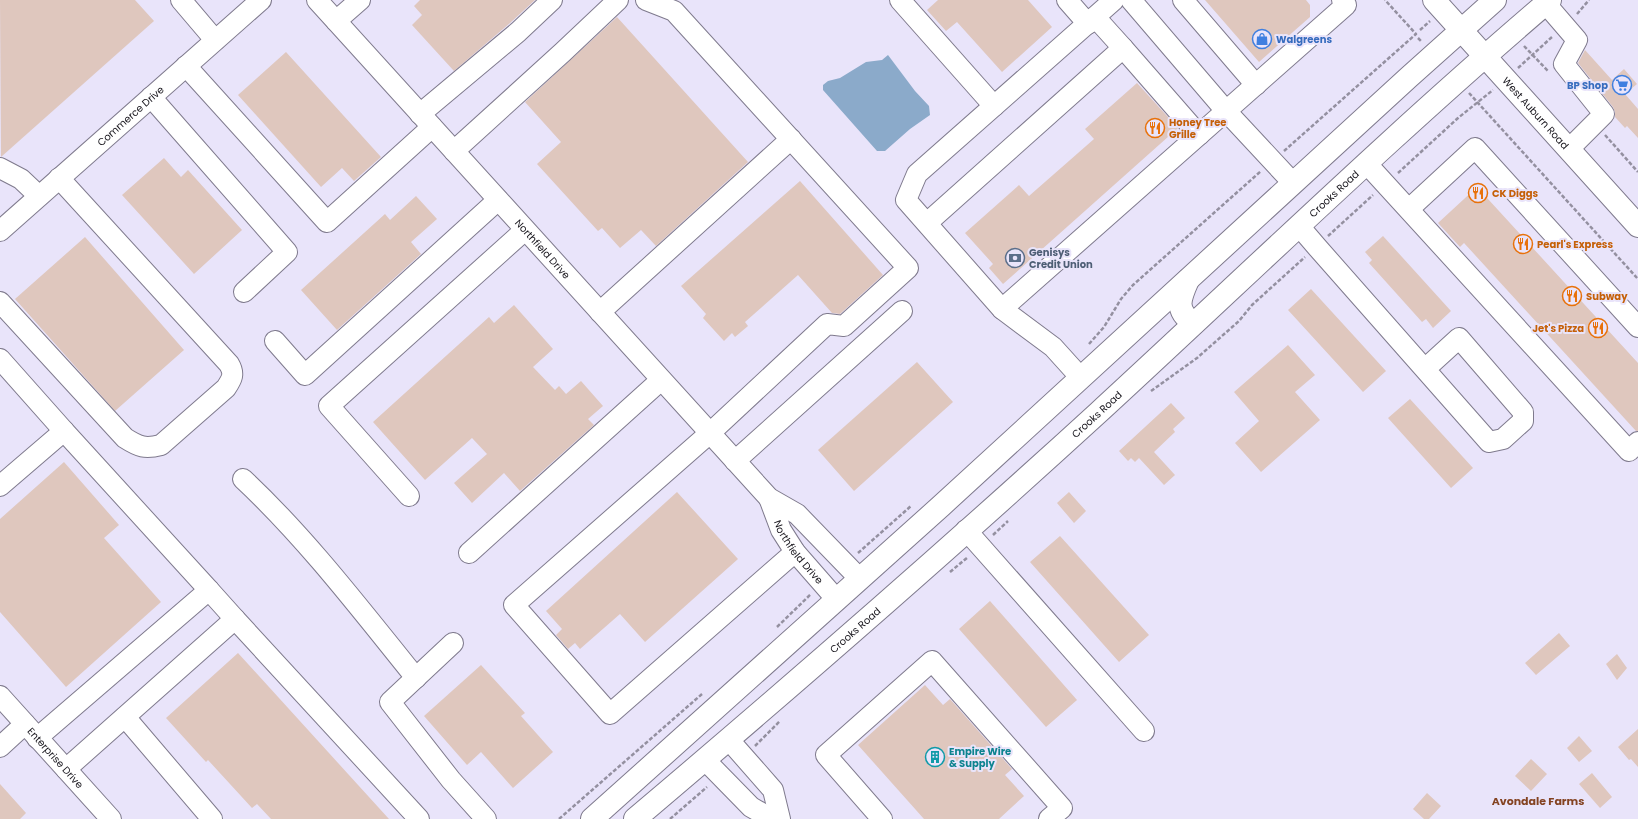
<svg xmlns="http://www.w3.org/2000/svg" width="1638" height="819" font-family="Poppins,sans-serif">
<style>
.water{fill:#8baaca}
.building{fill:#dfc7be}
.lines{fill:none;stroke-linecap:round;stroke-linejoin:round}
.minor-casing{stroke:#7f7a8d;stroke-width:22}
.major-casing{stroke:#7f7a8d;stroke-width:24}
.path{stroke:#9490a0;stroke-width:2.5;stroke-dasharray:4 2;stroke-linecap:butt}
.minor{stroke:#fff;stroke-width:20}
.major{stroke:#fff;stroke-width:22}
.labels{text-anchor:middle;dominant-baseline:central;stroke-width:4;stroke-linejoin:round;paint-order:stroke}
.shop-label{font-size:10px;font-weight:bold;fill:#366cbe;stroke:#e9e4fa;text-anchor:start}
.street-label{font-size:10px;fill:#15131a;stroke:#e9e4fa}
.food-label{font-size:10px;font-weight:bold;fill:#c56008;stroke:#e9e4fa;text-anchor:start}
.service-label{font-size:10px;font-weight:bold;fill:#4e5e75;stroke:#e9e4fa;text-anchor:start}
.culture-label{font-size:10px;font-weight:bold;fill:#0d838f;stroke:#e9e4fa;text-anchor:start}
.neighbourhood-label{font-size:11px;font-weight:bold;fill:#844322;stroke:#e9e4fa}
</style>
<rect width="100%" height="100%" fill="#e9e4fa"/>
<path class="water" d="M888 55 915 91 929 106 930 115 910 129 885 151H877L823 90V85L828 81 840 78 866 62 882 60Z"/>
<path class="building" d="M0 0H135L154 21 1 157Z
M420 0H535L510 23 454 71 412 25 422 15 414 6Z
M938 0H1028L1052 27 1002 72 957 22 946 31 927 10Z
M1205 0H1306L1310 5V17L1259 62Z
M617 17 748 162 656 246 641 230 620 248 602 228 598 231 537 164 561 142 525 102Z
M1585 50 1612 80 1624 69 1637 84 1625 94 1638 109V138L1627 126 1625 128 1615 117V112L1613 107 1578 63Z
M286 52 381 157 354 181 342 168 321 187 238 95Z
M1137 83 1178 128 1003 284 989 268 993 264 965 233 1019 185 1029 196 1094 139 1085 129Z
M164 158 181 177 188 170 242 230 194 274 122 195Z
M800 181 883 275 840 314 832 313 798 275 745 322 748 326 735 337 732 333 724 341 703 318 706 314 681 286Z
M1477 187 1638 363V431H1636L1464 243 1460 247 1438 223Z
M416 196 437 219 411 242 421 254 337 330 301 290 385 214 390 220Z
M1383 236 1451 311 1433 328 1426 319 1422 322 1369 263 1372 260 1365 252Z
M85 237 184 350 115 411 15 299Z
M1311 289 1386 371 1363 392 1288 310Z
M514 305 553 349 533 367 555 390 559 386 566 394 581 381 603 406 588 419 594 425 520 491 504 473 472 503 454 483 487 454 472 438 425 480 373 422 489 317 494 323Z
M1288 345 1315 375 1295 392 1320 420 1261 472 1235 443 1259 421 1234 392Z
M917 362 953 402 854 491 818 450Z
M1410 399 1473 468 1451 488 1388 418Z
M1171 403 1185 418 1173 429 1175 432 1154 452 1175 475 1164 485 1139 458 1135 462 1131 458 1128 461 1119 451Z
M64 462 119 525 104 538 161 602 66 687 0 612V519Z
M677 492 738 559 645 642 620 614 580 649 575 643 568 649 556 635 562 629 546 611Z
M1069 492 1086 511 1074 523 1057 503Z
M1060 536 1149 635 1119 662 1030 562Z
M990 601 1077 700 1046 727 959 629Z
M1559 633 1570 646 1536 675 1525 663Z
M238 653 389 819H271L257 804 252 808 208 760 206 762 166 718Z
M1617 654 1627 668 1617 680 1606 664Z
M481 665 525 713 521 716 553 752 513 788 481 752 467 765 424 716Z
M925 685 943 705 950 699 1012 769 1005 775 1024 796 999 819H924L858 745Z
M1638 729V767L1631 759 1629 760 1618 747Z
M1579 736 1592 751 1579 762 1567 748Z
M1531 759 1547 774 1531 791 1515 776Z
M1592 773 1612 797 1600 808 1579 784Z
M0 784 26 813 20 819H0Z
M1427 793 1441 806 1429 819H1424L1413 809Z"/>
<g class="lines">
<defs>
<g id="minor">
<path d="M181 0 215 40"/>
<path id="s1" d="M317 0 769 498 797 514 860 579"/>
<path d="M646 0 674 11 908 268 844 326 827 324 710 433 514 605 610 714 795 552"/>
<path d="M900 0 994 106"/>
<path d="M1067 0 1088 24"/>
<path d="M1131 0 1226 111 1293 183"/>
<path d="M1183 0 1256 85"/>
<path d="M1546 4 1577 40 1564 64 1604 114 1569 149"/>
<path d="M336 21 360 0"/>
<path d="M1123 48 1199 135"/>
<path d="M186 66 327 222 432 127"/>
<path d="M151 97 287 252 244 292"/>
<path d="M420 114 518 32 552 0"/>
<path d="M454 151 563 52 618 0"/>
<path d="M1367 164 1629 451 1638 442"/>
<path d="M0 168 21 179 39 196"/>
<path d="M1409 209 1475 148 1638 327"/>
<path d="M927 223 1123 48 1095 17"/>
<path d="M1299 226 1317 247 1489 442 1503 439 1523 421V412L1459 338 1425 369"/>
<path id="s2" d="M0 231 261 0"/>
<path d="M0 302 125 438C139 447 145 449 161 445L226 388C232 379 235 374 229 364L59 178"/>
<path d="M1002 309 1346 5 1342 0"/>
<path d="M600 312 791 139"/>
<path d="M275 341 305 375 498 200"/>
<path d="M0 359 64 431 0 486"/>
<path d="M1081 378 1053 347 1002 309 906 200 917 174 1114 0"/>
<path d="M735 461 902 311"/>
<path d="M243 479C307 539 361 610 416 678"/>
<path d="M409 496 329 406 525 230"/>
<path id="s3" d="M769 498 781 530 795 552 837 600"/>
<path d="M966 530 1144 731"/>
<path d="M469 553 661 380"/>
<path d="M209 590 235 619"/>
<path d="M453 643 390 702 451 780 486 819"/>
<path id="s4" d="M0 696 111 819"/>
<path d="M125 717 212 819"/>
<path d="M37 738 209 590 64 431"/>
<path d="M729 740 773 790 780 819"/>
<path d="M0 747 25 724"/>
<path d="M705 760 751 807 772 819"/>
<path d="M66 769 235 619 419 819"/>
<path d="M882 819 826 755 932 661 1062 808 1049 819"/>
</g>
<g id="major">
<path id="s5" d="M1434 0 1638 226"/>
<path d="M1188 280C1180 298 1174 311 1194 323"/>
<path d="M592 819 941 506 1409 77 1495 0"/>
<path id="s6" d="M635 819C792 686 947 551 1099 412 1249 274 1395 132 1550 0"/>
</g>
</defs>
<use href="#minor" class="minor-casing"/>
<use href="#major" class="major-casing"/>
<path class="path" d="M1577 14 1589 0
M1420 30 1430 21
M1418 38 1422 42
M1524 46 1548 71
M1518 68 1553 36
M1469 93 1638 279
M1605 135 1638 172
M1284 151 1416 34 1385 0
M1398 173 1458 118 1493 90
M1328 236 1373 195
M1089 344 1104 327 1121 299 1133 285 1261 171
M1151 391 1197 358 1239 321 1252 305 1305 257
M993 535 1008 521
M858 553 911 506
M950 572 968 557
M777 627 811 594
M755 746 780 721
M559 819 702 694
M670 819 707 787"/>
<use href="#minor" class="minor"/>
<use href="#major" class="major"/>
</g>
<defs>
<symbol id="shop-ring" viewBox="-11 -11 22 22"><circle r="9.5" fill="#e9e4fa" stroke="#3f7fe0" stroke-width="1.5"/><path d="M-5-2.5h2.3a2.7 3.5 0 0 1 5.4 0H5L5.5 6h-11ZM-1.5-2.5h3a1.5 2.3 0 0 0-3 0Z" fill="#3f7fe0"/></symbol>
<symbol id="supermarket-ring" viewBox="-11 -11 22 22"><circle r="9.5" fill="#e9e4fa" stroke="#3f7fe0" stroke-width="1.5"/><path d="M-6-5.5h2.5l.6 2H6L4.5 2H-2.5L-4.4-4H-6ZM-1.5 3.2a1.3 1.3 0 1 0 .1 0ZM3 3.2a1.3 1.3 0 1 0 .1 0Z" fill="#3f7fe0"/></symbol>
<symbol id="restaurant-ring" viewBox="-11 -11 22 22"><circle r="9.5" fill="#e9e4fa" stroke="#e8710a" stroke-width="1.5"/><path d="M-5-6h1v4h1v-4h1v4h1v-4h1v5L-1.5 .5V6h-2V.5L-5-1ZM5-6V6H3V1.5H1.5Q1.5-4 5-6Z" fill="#e8710a"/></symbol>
<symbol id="bank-ring" viewBox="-11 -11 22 22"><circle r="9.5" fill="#e9e4fa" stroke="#5c6f8a" stroke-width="1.5"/><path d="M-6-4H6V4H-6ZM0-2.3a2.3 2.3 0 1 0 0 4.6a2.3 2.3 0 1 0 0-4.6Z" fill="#5c6f8a"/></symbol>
<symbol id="building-ring" viewBox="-11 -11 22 22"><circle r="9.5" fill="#e9e4fa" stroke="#0f9aa8" stroke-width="1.5"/><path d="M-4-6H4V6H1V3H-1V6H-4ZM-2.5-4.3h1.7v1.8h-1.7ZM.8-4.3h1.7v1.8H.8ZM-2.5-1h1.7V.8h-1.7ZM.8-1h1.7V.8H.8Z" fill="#0f9aa8"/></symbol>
</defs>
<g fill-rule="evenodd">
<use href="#shop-ring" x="1251" y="28" width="22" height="22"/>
<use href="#supermarket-ring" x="1611" y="74" width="22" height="22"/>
<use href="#restaurant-ring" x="1144" y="117" width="22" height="22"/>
<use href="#restaurant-ring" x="1467" y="182" width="22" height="22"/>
<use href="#restaurant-ring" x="1512" y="233" width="22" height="22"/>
<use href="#bank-ring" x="1004" y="247" width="22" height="22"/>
<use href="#restaurant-ring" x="1561" y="285" width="22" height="22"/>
<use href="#restaurant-ring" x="1587" y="317" width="22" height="22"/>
<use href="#building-ring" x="924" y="746" width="22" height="22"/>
</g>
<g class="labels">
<g class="shop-label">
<text x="1276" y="39">Walgreens</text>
<text x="1608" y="85" text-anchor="end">BP Shop</text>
</g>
<g class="street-label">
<text stroke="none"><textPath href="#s5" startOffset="152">West Auburn Road</textPath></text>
<text stroke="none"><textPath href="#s2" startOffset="174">Commerce Drive</textPath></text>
<text stroke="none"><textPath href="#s6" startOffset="938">Crooks Road</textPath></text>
<text stroke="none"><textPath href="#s1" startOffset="336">Northfield Drive</textPath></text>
<text stroke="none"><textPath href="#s6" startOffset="614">Crooks Road</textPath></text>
<text stroke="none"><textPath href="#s3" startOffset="62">Northfield Drive</textPath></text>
<text stroke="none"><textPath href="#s6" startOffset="290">Crooks Road</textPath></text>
<text stroke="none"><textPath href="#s4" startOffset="83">Enterprise Drive</textPath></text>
</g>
<g class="food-label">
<text x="1169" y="122">Honey Tree<tspan x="1169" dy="12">Grille</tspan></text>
<text x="1492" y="193">CK Diggs</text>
<text x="1537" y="244">Pearl's Express</text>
<text x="1586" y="296">Subway</text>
<text x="1584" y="328" text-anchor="end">Jet's Pizza</text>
</g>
<g class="service-label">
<text x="1029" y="252">Genisys<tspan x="1029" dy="12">Credit Union</tspan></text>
</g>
<g class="culture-label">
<text x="949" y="751">Empire Wire<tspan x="949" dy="12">&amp; Supply</tspan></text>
</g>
<g class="neighbourhood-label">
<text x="1538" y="801">Avondale Farms</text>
</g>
</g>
</svg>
